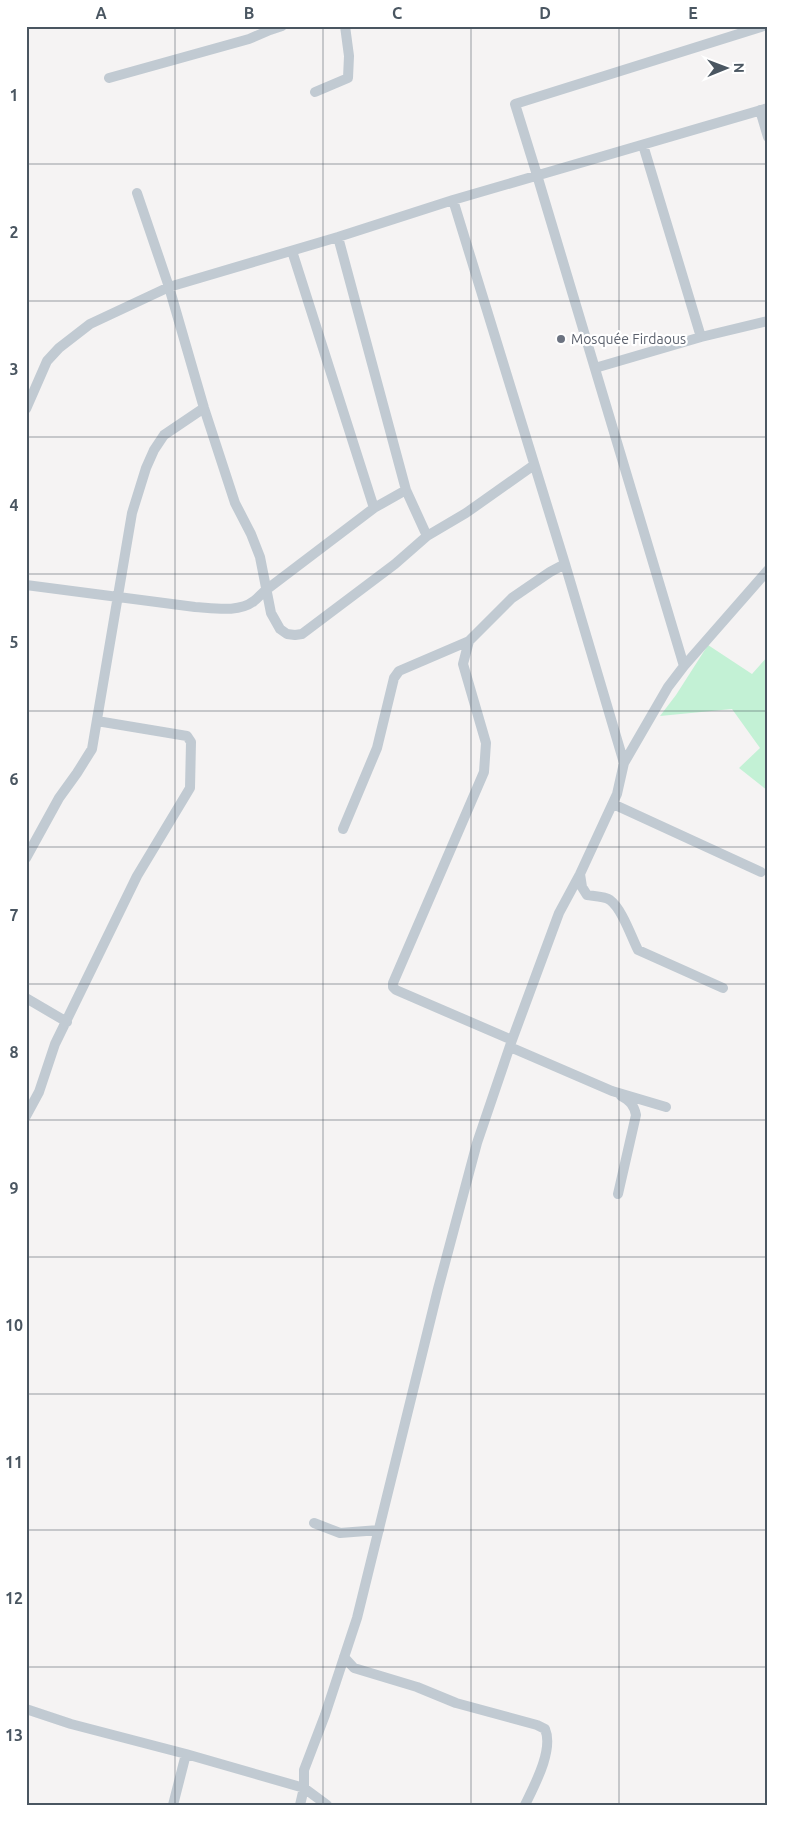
<svg xmlns="http://www.w3.org/2000/svg" width="794" height="1831" font-family="Ubuntu,sans-serif">
<style>
.green{fill:#c3f1d5}
.lines{fill:none;stroke-linecap:round;stroke-linejoin:round}
.minor{stroke:#c1cad2;stroke-width:10}
.grid{fill:none;stroke:#4a5661;stroke-width:1;stroke-opacity:0.55}
.worship-dot{fill:#6b7280;stroke:#fff;stroke-width:2}
.labels{text-anchor:middle;dominant-baseline:central;stroke-width:4.5;stroke-linejoin:round;paint-order:stroke}
.worship-label{font-size:14px;fill:#5b616d;stroke:#fff;text-anchor:start}
.neatline{fill:none;stroke:#4a5661;stroke-width:2}
.grid-label{font-size:16px;text-anchor:middle;font-weight:bold;fill:#4a5661}
</style>
<rect width="100%" height="100%" fill="#f5f3f3"/>
<path class="green" d="M708 645 752 674 768 656V791L739 768 760 748 732 709 660 716 676 695Z"/>
<g class="lines">
<path class="minor" d="M109 78 249 39 270 30 282 26
M315 92 348 78 349 56 345 26
M760 110 768 137
M643 145 701 337
M137 193 169 287 204 408 235 503 251 534 260 557 271 613 280 629 287 634 295 635 302 634 395 564 427 536 466 513 534 465
M453 200 565 564 624 763
M338 237 406 490 427 536
M292 251 374 508
M595 368 701 337 768 321
M26 409 47 361 59 348 90 324 169 287 338 237 453 200 768 108
M26 585 195 607C213 608 239 613 254 601 258 598 262 593 266 590L374 508 406 490
M684 666 537 175 515 104 764 26
M613 804 761 872
M343 829 377 748 394 678 399 671 469 641
M26 858 59 798 77 773 92 749 132 513 146 468 154 450 164 435 204 408
M580 874 582 887 587 895C593 896 605 896 610 900 622 909 631 936 638 950L723 988
M26 998 67 1022
M512 1040 396 990 393 987V983L484 772 486 743 463 664 469 641 512 598 550 572 565 564
M510 1047 612 1091 666 1107
M26 1116 39 1092 55 1044 137 876 190 788 191 742 187 736 97 721
M618 1194 636 1115C634 1105 630 1101 621 1096
M314 1523 340 1533 379 1530
M344 1657 354 1668 417 1687 456 1703 537 1725 545 1729C554 1750 534 1786 525 1805
M26 1709 71 1724 186 1754 304 1788 327 1805
M173 1805 186 1754
M300 1805 304 1788V1770L325 1715 357 1618 438 1289 477 1143 512 1040 559 913 580 874 617 794 624 763 668 687 684 666 768 570"/>
</g>
<path class="grid" d="M175 26V1805M323 26V1805M471 26V1805M619 26V1805M26 164H768M26 301H768M26 437H768M26 574H768M26 711H768M26 847H768M26 984H768M26 1120H768M26 1257H768M26 1394H768M26 1530H768M26 1667H768"/>
<circle class="worship-dot" cx="561" cy="339" r="5"/>
<g class="labels">
<g class="worship-label">
<text x="571" y="339">Mosquée Firdaous</text>
</g>
</g>
<rect width="794" height="1831" fill="none" stroke="#ffffff" stroke-width="55"/>
<g transform="translate(726 68) rotate(89)" stroke="#ffffff" stroke-width="4" paint-order="stroke">
<path d="M0-4L9 19L0 12L-9 19Z" fill="#4a5661"/>
<text y="-8" font-size="14" font-weight="bold" text-anchor="middle" fill="#4a5661">N</text>
</g>
<rect x="28" y="28" width="738" height="1776" class="neatline"/>
<g class="grid-label">
<text x="101" y="19">A</text>
<text x="249" y="19">B</text>
<text x="397" y="19">C</text>
<text x="545" y="19">D</text>
<text x="693" y="19">E</text>
<text x="14" y="101">1</text>
<text x="14" y="238">2</text>
<text x="14" y="375">3</text>
<text x="14" y="511">4</text>
<text x="14" y="648">5</text>
<text x="14" y="785">6</text>
<text x="14" y="921">7</text>
<text x="14" y="1058">8</text>
<text x="14" y="1194">9</text>
<text x="14" y="1331">10</text>
<text x="14" y="1468">11</text>
<text x="14" y="1604">12</text>
<text x="14" y="1741">13</text>
</g>
</svg>
